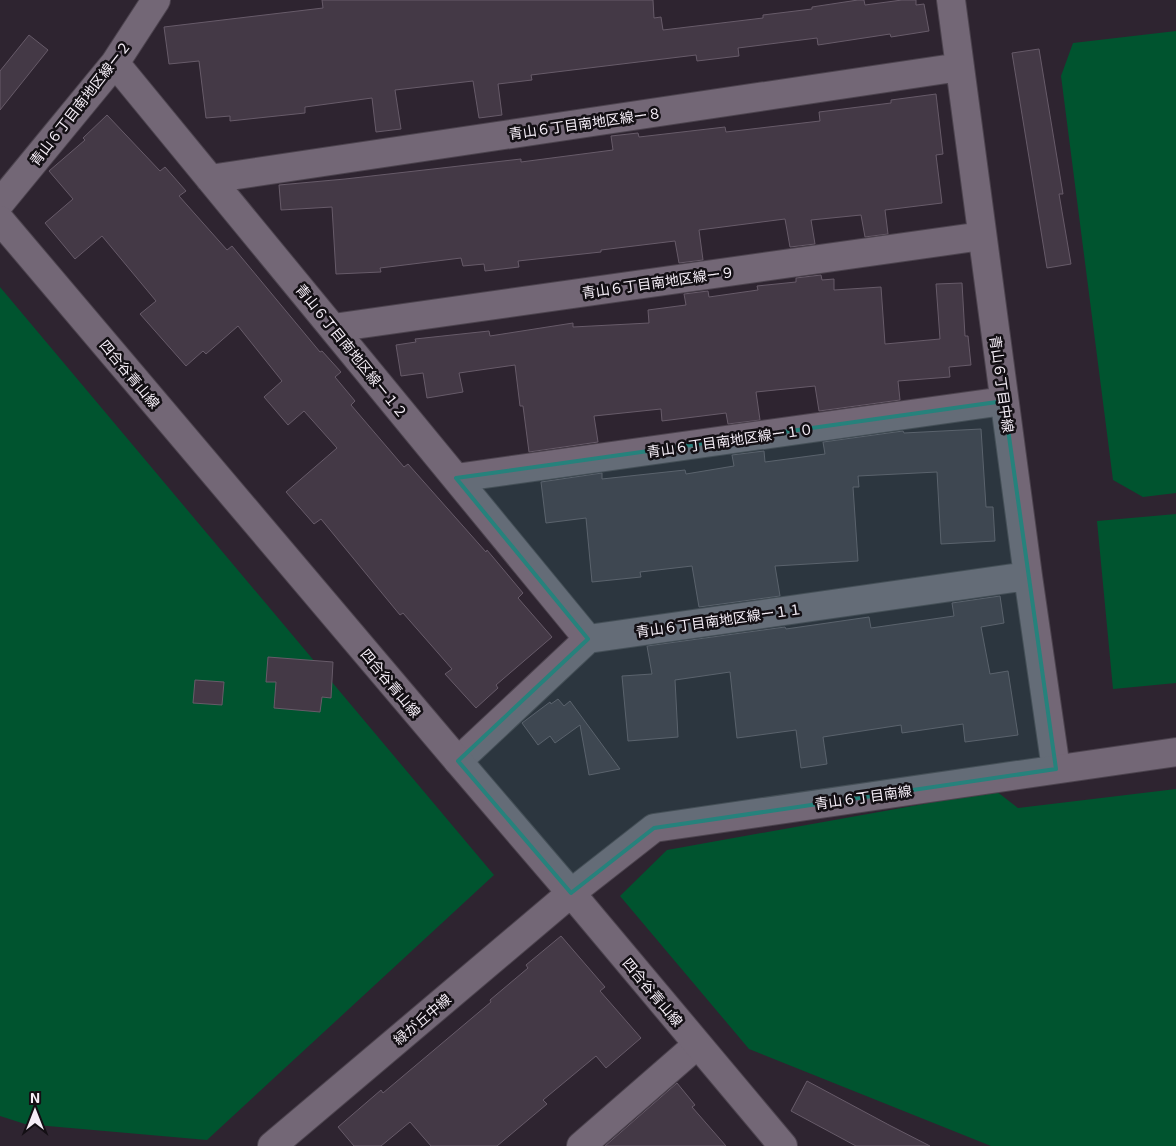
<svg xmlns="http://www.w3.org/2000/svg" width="1176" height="1146" font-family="'Exo 2','Noto Sans JP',sans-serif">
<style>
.green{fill:#00542f}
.building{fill:#443946;stroke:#675b69}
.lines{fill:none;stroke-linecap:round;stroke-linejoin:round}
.minor-casing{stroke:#4c434e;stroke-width:30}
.tertiary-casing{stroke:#4c434e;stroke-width:30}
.minor{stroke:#736776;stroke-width:28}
.tertiary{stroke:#736776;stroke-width:28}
.marked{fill:#26827c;fill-opacity:0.2;stroke:#26827c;stroke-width:4;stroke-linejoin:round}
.labels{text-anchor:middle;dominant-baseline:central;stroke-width:5;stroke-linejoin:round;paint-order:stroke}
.street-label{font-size:14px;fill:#f5eef7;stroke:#130f14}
</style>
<rect width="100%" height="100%" fill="#2e2430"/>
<path class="green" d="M1176 31V493L1143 497 1113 480 1061 76 1073 43Z
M0 287 494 875 207 1140 25 1124 0 1116Z
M1176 514V683L1113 689 1097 521Z
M1176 789V1146H991L749 1049 620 896 667 850 996 791 1018 808Z"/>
<path class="building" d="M322 0H653L654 18 661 17 663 30 763 18V15L812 9V7L858 0H864L865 5 902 0H916V5L924 4 929 31 891 37 890 34 818 45 817 38 738 48 739 56 697 61 696 55 531 75 532 80 498 84 502 115 479 118 473 81 395 90 401 129 376 132 372 98 305 107V113L230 121V116L206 118 199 61 169 64 164 27 323 8Z
M29 35 48 50 0 110V71Z
M1039 49 1063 194H1059L1071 264 1047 268 1012 53Z
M936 94 943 154 936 155 942 203 885 210 888 234 865 237 861 215 811 220 815 244 790 247 785 219 699 230 703 260 679 263 675 241 601 250V252L518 261 519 267 485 271 484 264 463 266 461 258 380 268 381 272 336 274 332 207 281 210 279 185 345 179 521 159V162L613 150 611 136 638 133 639 137 725 127 726 132 820 121 819 112 891 103V100Z
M107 115 160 171 165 167 186 191 179 196 227 250 232 246 320 352 322 351 341 372 335 377 355 401 351 405 404 467 408 464 486 552 487 550 523 593 518 598 552 637 496 685 498 688 476 708 445 674 452 669 403 613 400 615 321 519 314 524 286 492 337 448 304 411 288 425 264 397 282 381 238 326 206 354 203 351 186 366 140 314 156 301 102 236 75 259 45 223 73 199 49 171 85 140 83 138Z
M821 275 822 280 834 279V290L881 287 885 344 940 339 936 284 962 283 965 336H968L971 365 949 367 950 377 898 381 900 400 819 411 815 386 756 392 760 420 728 424 726 413 662 421 661 409 594 416 598 442 529 452 523 406H520L515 365 459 373 463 392 427 398 423 373 401 376 396 345 416 342 415 339 489 331 490 336 573 323V327L649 323 648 310 686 305 684 294 708 291 709 297 758 290 757 286 796 282V278Z
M981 429 986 507H993L995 541 941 544 937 472 858 476 859 487H853L858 561 775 566 780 596 699 607 692 566 640 572 641 577 592 582 586 518 546 523 541 482 602 473V479L685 470 686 474 734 466 732 455 764 451 765 462 825 454 823 442 903 431 904 433Z
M1000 596 1004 623 981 627 990 674 1008 671 1018 735 965 742 963 724 902 733 901 725 823 737 827 764 801 768 796 730 737 738 730 672 675 680 678 737 628 741 622 676 652 674 647 646 785 627 786 629 869 617 871 628 954 616 952 603Z
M268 657 333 662 331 698 322 697 320 712 274 708 276 682H266Z
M195 680 224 682 222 705 193 703Z
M558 699 564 706 570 701 620 769 589 775 580 725 555 743 550 736 538 745 522 723 550 702 551 704Z
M561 936 605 987 600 991 641 1038 606 1068 596 1056 543 1100 547 1104 497 1146H431L410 1122 381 1146H354L338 1127 381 1090 383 1093 491 1002 490 1000 528 968 526 965Z
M807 1081 889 1125 930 1146H856L791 1111Z
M677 1083 695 1105 692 1107 726 1146H605Z"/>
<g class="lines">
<defs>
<path id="minor" d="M951 0 1028 576 1056 769
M115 63 588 639
M210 179 960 67
M0 203 115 63 156 0
M333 328 982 236
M456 478 1004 401
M458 761 588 639 1028 576
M581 1146 697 1045"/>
<path id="tertiary" d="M0 220 458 761 571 893 783 1146
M272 1146 571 893 654 828 1176 752"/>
</defs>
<use href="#minor" class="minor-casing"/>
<use href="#tertiary" class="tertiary-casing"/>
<use href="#minor" class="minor"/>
<use href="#tertiary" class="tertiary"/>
</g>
<path class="marked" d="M1004 401 1056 769 654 828 571 893 458 761 588 639 456 478Z"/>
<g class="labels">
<g class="street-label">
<text transform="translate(80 103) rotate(-52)">青山６丁目南地区線ー２</text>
<text transform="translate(585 123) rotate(-8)">青山６丁目南地区線ー８</text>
<text transform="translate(658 282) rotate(-8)">青山６丁目南地区線ー９</text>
<text transform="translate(352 351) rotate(51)">青山６丁目南地区線ー１２</text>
<text transform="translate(130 374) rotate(50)">四合谷青山線</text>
<text transform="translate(1002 384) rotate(82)">青山６丁目中線</text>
<text transform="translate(730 440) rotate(-8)">青山６丁目南地区線ー１０</text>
<text transform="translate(719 620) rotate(-8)">青山６丁目南地区線ー１１</text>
<text transform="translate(391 683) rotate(50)">四合谷青山線</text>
<text transform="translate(863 797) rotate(-8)">青山６丁目南線</text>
<text transform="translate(653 992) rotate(50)">四合谷青山線</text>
<text transform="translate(422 1019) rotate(-40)">緑が丘中線</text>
</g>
</g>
<g transform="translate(35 1111)" stroke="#130f14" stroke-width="4" paint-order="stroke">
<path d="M0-4L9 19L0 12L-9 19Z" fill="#f5eef7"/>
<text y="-8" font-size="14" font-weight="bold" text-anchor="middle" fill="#f5eef7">N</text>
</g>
</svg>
